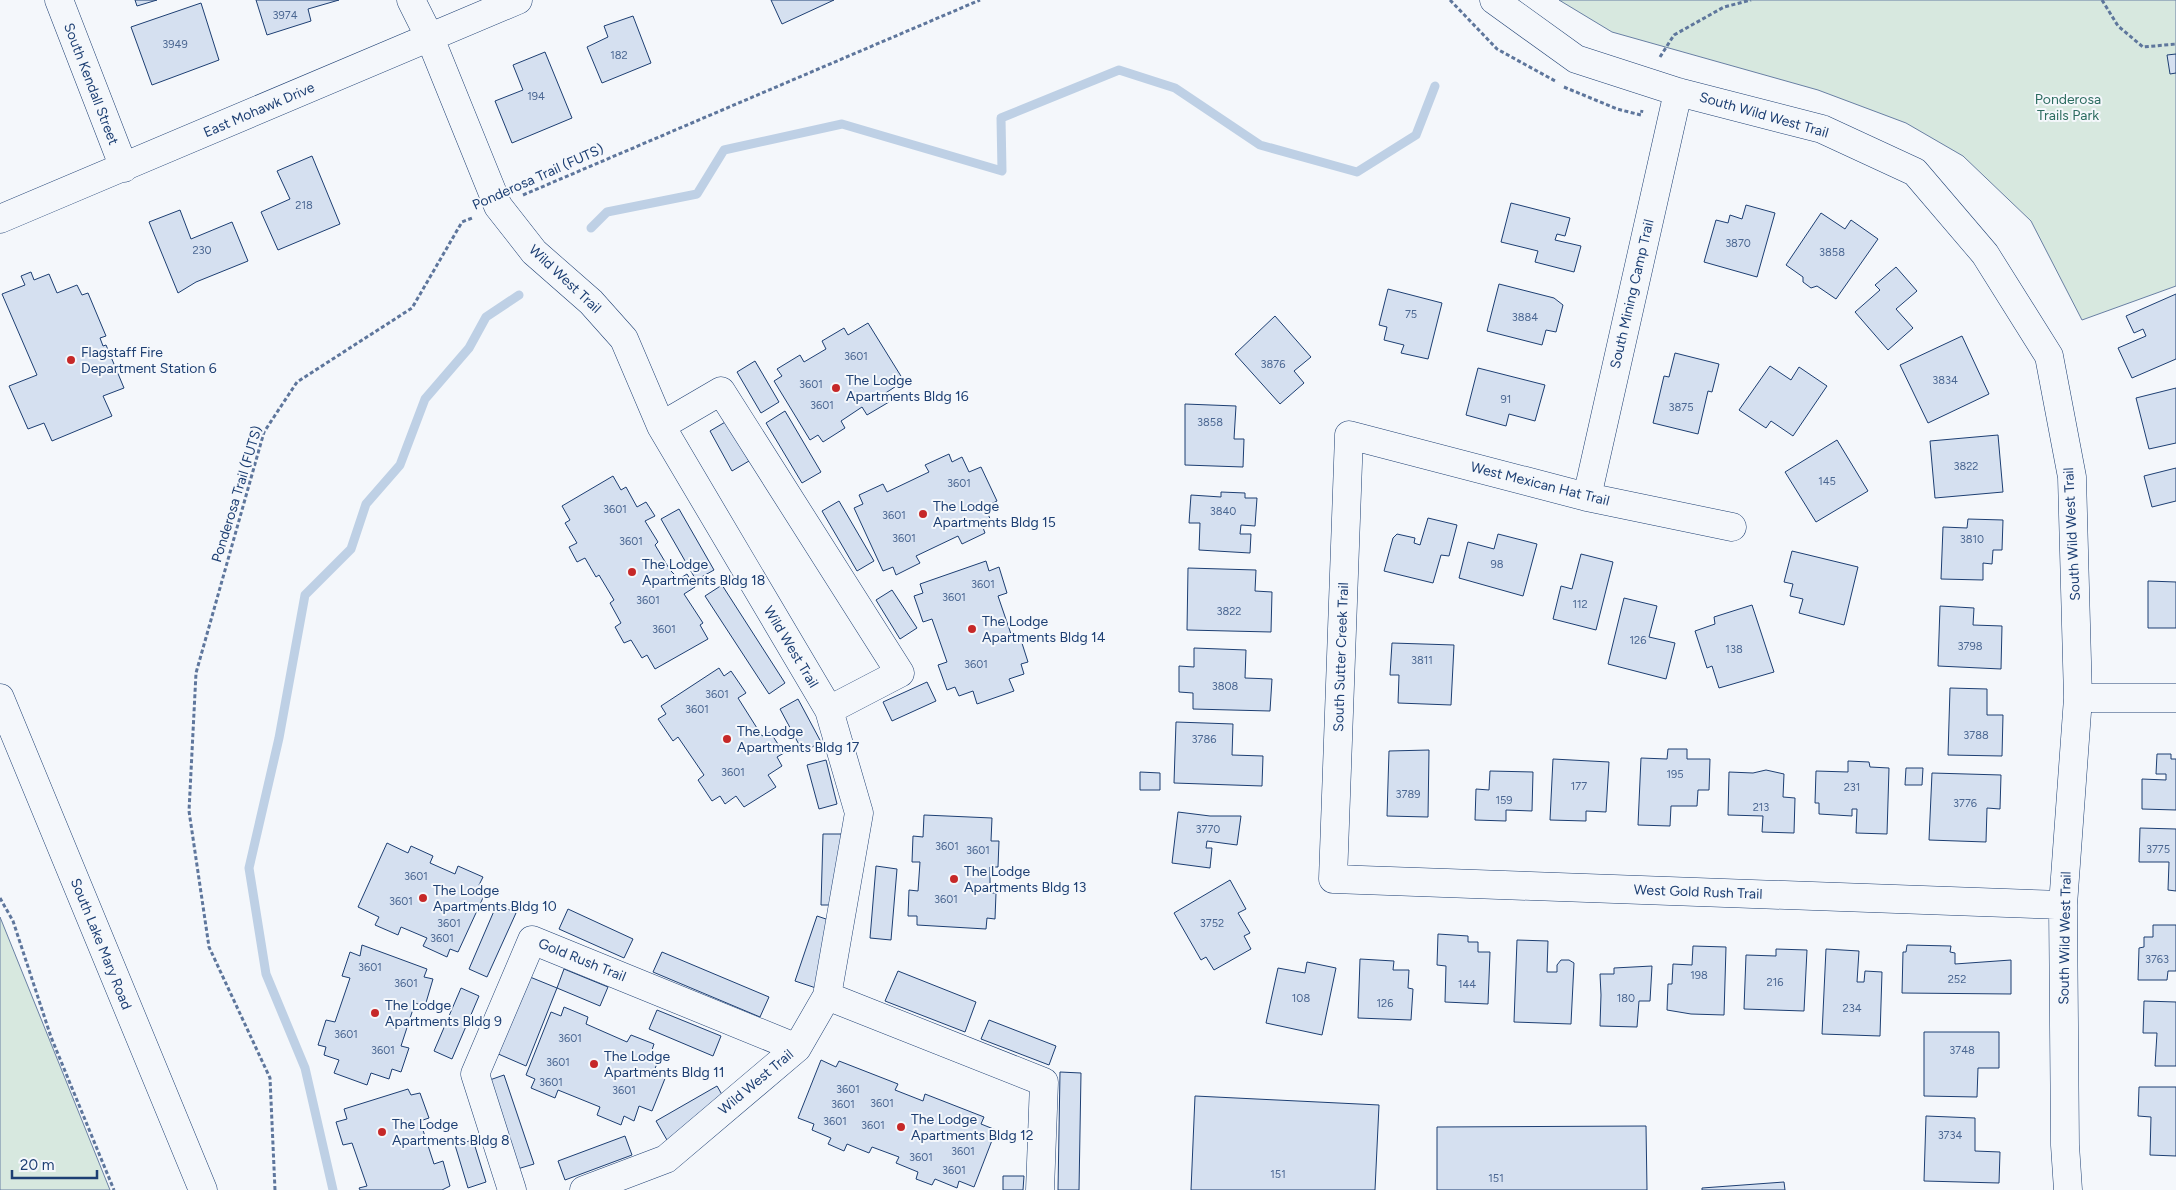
<svg xmlns="http://www.w3.org/2000/svg" width="2176" height="1190" font-family="Figtree,sans-serif">
<style>
.green{fill:#d7e8df;stroke:#687fa3}
.lines{fill:none;stroke-linecap:round;stroke-linejoin:round}
.stream{stroke:#bed0e5;stroke-width:9}
.building{fill:#d5e0f0;stroke:#1d3f73}
.minor-casing{stroke:#1d3f73;stroke-width:29}
.major-casing{stroke:#1d3f73;stroke-width:29}
.path{stroke:#5e769c;stroke-width:3;stroke-dasharray:4 2.5;stroke-linecap:butt}
.minor{stroke:#f4f7fb;stroke-width:28}
.major{stroke:#f4f7fb;stroke-width:28}
.poi-dot{fill:#c62828;stroke:#f4f7fb;stroke-width:2}
.labels{text-anchor:middle;dominant-baseline:central;stroke-width:4;stroke-linejoin:round;paint-order:stroke}
.number-label{font-size:11px;fill:#4b6792}
.street-label{font-size:14px;fill:#1d3f73;stroke:#f4f7fb}
.park-label{font-size:14px;fill:#2c6c60;stroke:#f4f7fb}
.poi-label{font-size:14px;fill:#1d3f73;stroke:#f4f7fb;text-anchor:start}
</style>
<rect width="100%" height="100%" fill="#f4f7fb"/>
<path class="green" d="M1559 0H2176V286L2082 320 2031 221 1963 156 1906 123 1818 90 1612 32Z
M0 917 110 1190H0Z"/>
<g class="lines">
<path class="stream" d="M591 228 607 212 697 194 724 150 842 124 1002 171 1001 118 1119 70 1175 88 1260 145 1357 172 1416 135 1435 86
M333 1190 305 1068 266 974 249 868 279 738 305 595 351 549 366 504 400 465 425 399 469 348 486 317 519 295"/>
</g>
<path class="building" d="M135 0H157L137 6Z
M256 0H339L308 9 311 21 267 35Z
M771 0H834L782 24Z
M201 3 219 60 152 85 131 27Z
M633 16 651 63 602 83 587 47 608 37 604 26Z
M545 52 572 118 512 143 495 101 523 90 513 65Z
M2176 54V73L2170 74 2167 55Z
M312 156 340 224 278 250 261 212 290 199 277 171Z
M1511 203 1570 218 1565 236 1557 234 1555 240 1581 246 1574 272 1535 262 1538 251 1501 242Z
M1746 205 1775 213 1757 277 1704 262 1716 220 1728 223 1730 215 1742 219Z
M180 210 191 239 232 222 248 261 196 282 178 293 149 222Z
M1821 213 1845 229 1851 220 1878 239 1836 299 1817 286 1811 288 1803 282V277L1786 265Z
M1896 267 1917 291 1896 309 1913 328 1888 350 1855 312 1880 290 1875 285Z
M31 272 34 280 49 274 57 293 77 285 82 295 88 293 106 336 100 338 103 346 106 345 124 388 103 396 112 416 52 441 44 423 28 429 9 386 37 375 2 294 25 285 21 276Z
M1499 284 1554 298 1563 305 1556 332 1546 330 1542 345 1487 331Z
M1388 289 1442 303 1428 359 1401 353 1404 345 1384 340 1387 327 1379 325Z
M2176 294V359L2132 378 2118 348 2146 336 2143 329 2134 333 2126 316Z
M1275 316 1311 357 1294 371 1304 383 1280 404 1235 354Z
M868 323 904 381 884 394 889 402 867 415 862 407 841 421 845 428 823 442 818 435 810 440 774 381 782 376 777 369 800 355 804 362 826 349 822 341 844 328 848 335Z
M1962 336 1989 394 1928 423 1900 365Z
M1675 353 1719 364 1712 392 1708 391 1698 434 1653 423 1664 376 1669 377Z
M755 361 779 402 761 413 737 372Z
M1770 366 1791 380 1799 367 1827 386 1793 436 1771 421 1766 428 1739 410Z
M1478 368 1545 385 1535 421 1509 414 1506 426 1466 415Z
M2176 388V443L2149 449 2136 398Z
M1185 404 1236 406 1234 439H1244L1243 467 1185 465Z
M785 411 821 472 802 483 766 423Z
M727 421 749 461 732 471 710 431Z
M1998 435 2003 492 1935 498 1930 441Z
M1837 440 1868 491 1816 522 1785 472Z
M949 454 952 462 962 457 969 472 981 467 997 501 985 507 991 521 982 525 985 533 962 544 958 536 916 556 920 563 896 575 893 567 883 571 854 508 863 504 859 495 883 484 887 492 929 472 925 465Z
M2176 468V501L2152 507 2144 476Z
M613 476 621 490 626 487 637 507 646 502 655 516 645 521 658 542 655 545 670 570 679 579 687 574 695 587 684 594 703 623 700 625 708 639 655 669 647 655 642 658 631 640 624 643 615 627 621 623 610 603 614 600 599 575 596 577 585 558 577 562 569 547 577 543 565 523 570 520 562 506Z
M1221 492 1245 493V498H1257L1255 526 1241 525 1240 534H1251L1250 553 1199 550 1200 523H1189L1191 495 1221 497Z
M839 501 874 561 857 571 822 511Z
M679 509 714 570 696 580 661 519Z
M1428 518 1457 525 1449 556 1441 555 1433 583 1384 571 1393 538 1397 534 1415 538 1414 543 1420 545Z
M1968 519 2003 520 2002 550H1993L1992 564 1983 563V580L1941 579 1943 527 1967 528Z
M1498 534 1537 544 1523 596 1459 578 1468 542 1494 549Z
M1792 551 1858 567 1844 625 1799 613 1803 599 1790 596 1793 584 1784 582Z
M1581 554 1613 562 1596 630 1553 619 1561 586 1572 589Z
M986 561 989 571 999 567 1007 593 998 596 1013 640 1020 637 1028 662 1021 664 1024 674 1009 679 1014 691 977 704 973 691 959 696 955 687 947 690 938 665 947 662 932 619 923 622 914 596 923 593 920 584Z
M1188 568 1256 570 1255 591 1272 592 1271 632 1187 630Z
M2148 581 2176 582V628H2148Z
M722 585 785 683 769 694 705 596Z
M892 590 917 628 900 639 876 600Z
M1624 598 1657 606 1649 637 1675 643 1666 679 1608 664Z
M1752 605 1774 672 1719 688 1712 666 1707 668 1695 631 1715 624 1714 617Z
M1940 606 1974 608 1973 625 2002 626 2001 669 1938 666Z
M1392 643 1454 645 1451 705 1398 703 1399 675H1390Z
M1194 648 1246 650 1245 678 1272 679 1270 711 1193 709V693L1179 692V666L1194 667Z
M719 668 724 676 731 671 746 693 738 698 762 736 770 732 784 753 777 757 782 766 768 775 776 787 744 807 736 796 725 804 720 796 712 801 698 780 704 775 678 737 673 741 658 719 666 714 661 706Z
M927 682 936 701 892 721 883 702Z
M1950 688 1987 689V715H2003L2002 756 1948 755Z
M798 699 821 742 803 752 780 709Z
M1176 722 1233 724 1232 755 1263 756 1262 786 1174 783Z
M1668 749H1687V759H1710L1709 790H1698L1697 806H1671L1670 826 1638 825 1641 758 1667 759Z
M1429 750 1428 817 1387 816 1389 751Z
M2157 754H2171V759H2176V810L2142 809V779L2166 780V774H2156Z
M1553 759 1609 762 1606 812 1586 811V821L1550 820Z
M826 760 837 804 819 809 807 765Z
M1848 761 1869 762 1870 767 1889 768 1887 834 1856 833 1857 809H1852V816L1819 814V803H1815L1816 771 1848 772Z
M1906 768H1923L1922 785H1905Z
M1766 770 1784 774 1783 797 1795 798 1794 833 1762 832 1763 816 1728 815 1729 772 1753 773Z
M1490 771 1533 772 1532 811 1506 810V821L1475 820 1476 789 1489 790Z
M1140 772 1160 773V790H1140Z
M1932 773 2001 775 2000 809 1987 808 1986 842 1929 840Z
M1178 812 1210 816H1241L1237 845 1207 841 1206 848H1212L1210 868 1172 863Z
M924 815 992 818 991 841H999L998 867H990V893H996L995 919 987 918 986 929 917 925V916H908L909 890 918 891 920 862H912L913 836 923 837Z
M2140 828 2176 829V891L2168 890 2169 862H2139Z
M823 834H843L842 905H821Z
M387 843 408 853 411 846 433 856 430 863 455 874 458 866 483 877 479 885 487 889 458 952 450 949 447 957 423 946 427 938 401 927 398 935 375 925 379 917 358 907Z
M876 866 897 869 891 940 870 938Z
M1230 880 1246 909 1238 913 1250 933 1244 936 1251 949 1214 970 1206 957 1201 960 1174 913Z
M497 904 516 913 487 977 469 969Z
M568 909 633 939 624 958 559 929Z
M817 916 838 923 816 988 795 981Z
M2153 925H2176V971H2168L2167 980H2138L2139 948 2144 947V937H2153Z
M1438 934 1468 936V942H1478V952H1490L1488 1004 1445 1002 1446 966 1437 965Z
M1517 940 1548 941 1547 972H1557V965L1561 960H1569L1574 963 1571 1024 1514 1022Z
M362 945 427 969 424 977 433 979 425 1006 415 1003 401 1046 409 1048 401 1072 392 1069 389 1079 371 1073 367 1085 334 1073 339 1060 324 1055 326 1047 318 1045 326 1020 335 1022 350 978 342 976 350 952 360 956Z
M1907 945 1951 946 1950 952 1955 953V964L2011 960V994L1902 993 1903 952H1906Z
M1693 946 1726 947 1724 1015 1691 1014 1667 1010 1668 984H1672L1673 964 1692 965Z
M1776 949 1807 950 1804 1011 1744 1009 1746 955 1776 956Z
M1826 949 1859 951 1857 982H1864L1865 971 1882 972 1880 1036 1822 1034Z
M662 952 769 997 760 1017 653 972Z
M1360 959 1394 961 1393 970H1409L1408 988 1413 989 1411 1020 1358 1018Z
M1307 962 1336 968 1322 1035 1266 1023 1278 968 1305 973Z
M1652 966 1650 1001H1639L1637 1027 1600 1026 1601 995 1600 974H1614V968Z
M564 969 608 987 600 1006 557 988Z
M898 971 976 1002 965 1032 885 1001Z
M530 977 557 988 526 1066 496 1053Z
M461 988 479 996 452 1059 434 1051Z
M2144 1001 2176 1002V1066H2155L2157 1033H2143Z
M564 1007 588 1017 586 1024 627 1042 631 1035 654 1044 651 1053 660 1056 654 1071 666 1076 652 1111 639 1106 634 1121 624 1116 621 1125 597 1115 600 1107 558 1090 555 1098 531 1088 535 1079 526 1075 551 1012 561 1016Z
M657 1010 721 1036 713 1056 649 1029Z
M989 1020 1056 1046 1049 1065 981 1039Z
M1924 1032H1999V1068H1978L1977 1097 1924 1096Z
M821 1060 836 1067 839 1061 898 1084 895 1090 923 1101 925 1094 984 1117 981 1124 996 1130 974 1187 959 1181 957 1188 935 1179 932 1185 916 1179 918 1172 896 1163 899 1157 872 1147 869 1153 847 1144 844 1151 828 1144 831 1138 812 1130 814 1124 798 1118Z
M1060 1072 1081 1073 1079 1190H1058Z
M504 1075 534 1164 514 1170 484 1082Z
M717 1086 728 1105 667 1140 656 1121Z
M2139 1087H2176V1156L2150 1155 2151 1117 2138 1116Z
M408 1089 411 1095 420 1093 429 1118 420 1121 434 1164 443 1161 450 1186 442 1190H360L359 1188 367 1186 352 1143 343 1145 336 1122 347 1119 344 1109Z
M1195 1096 1379 1105 1375 1190H1191Z
M1926 1116 1975 1118V1151L2000 1152 1999 1183 1924 1181Z
M1646 1126 1647 1190H1437V1127Z
M625 1136 632 1155 565 1180 558 1161Z
M473 1140 486 1182 468 1188 455 1145Z
M1003 1176H1024L1023 1190H1003Z
M1784 1182 1785 1190H1702V1188Z"/>
<g class="lines">
<defs>
<path id="minor" d="M59 0 124 168
M411 0 430 38 498 206 534 252 591 302 624 339 661 426 829 710 859 813 827 996 797 1048 666 1159 584 1190
M1494 0 1576 59 1678 92 1822 129 1915 172 1985 254 2049 356 2072 477 2078 698 2063 905 2065 1145 2068 1190
M0 219 518 0
M661 426 721 391 900 673 829 710
M1587 497 1678 92
M1732 527 1587 497 1349 435 1333 879 2063 905
M2078 698H2176
M827 996 1044 1082 1040 1190
M512 1190 475 1074 532 940 797 1048"/>
<path id="major" d="M0 698 203 1190"/>
</defs>
<use href="#minor" class="minor-casing"/>
<use href="#major" class="major-casing"/>
<path class="path" d="M1450 0 1497 49 1557 82
M2102 0 2118 26 2143 47 2176 44
M1660 57 1674 35 1724 7 1751 0
M1564 87 1617 109 1641 115 1642 110
M523 195 980 0
M0 898 13 921 51 1037 114 1190
M275 1190 270 1078 209 947 189 811 196 673 264 432 297 382 412 308 462 222 472 218"/>
<use href="#minor" class="minor"/>
<use href="#major" class="major"/>
</g>
<g class="poi-dot">
<circle cx="71" cy="360" r="5"/>
<circle cx="836" cy="388" r="5"/>
<circle cx="923" cy="514" r="5"/>
<circle cx="632" cy="572" r="5"/>
<circle cx="972" cy="629" r="5"/>
<circle cx="727" cy="739" r="5"/>
<circle cx="954" cy="879" r="5"/>
<circle cx="423" cy="898" r="5"/>
<circle cx="375" cy="1013" r="5"/>
<circle cx="594" cy="1064" r="5"/>
<circle cx="901" cy="1127" r="5"/>
<circle cx="382" cy="1132" r="5"/>
</g>
<g class="labels">
<g class="number-label">
<text x="285" y="15">3974</text>
<text x="175" y="44">3949</text>
<text x="619" y="55">182</text>
<text x="536" y="96">194</text>
<text x="304" y="205">218</text>
<text x="1738" y="243">3870</text>
<text x="202" y="250">230</text>
<text x="1832" y="252">3858</text>
<text x="1411" y="314">75</text>
<text x="1525" y="317">3884</text>
<text x="856" y="356">3601</text>
<text x="1273" y="364">3876</text>
<text x="1945" y="380">3834</text>
<text x="811" y="384">3601</text>
<text x="1506" y="399">91</text>
<text x="822" y="405">3601</text>
<text x="1681" y="407">3875</text>
<text x="1210" y="422">3858</text>
<text x="1966" y="466">3822</text>
<text x="1827" y="481">145</text>
<text x="959" y="483">3601</text>
<text x="615" y="509">3601</text>
<text x="1223" y="511">3840</text>
<text x="894" y="515">3601</text>
<text x="904" y="538">3601</text>
<text x="1972" y="539">3810</text>
<text x="631" y="541">3601</text>
<text x="1497" y="564">98</text>
<text x="983" y="584">3601</text>
<text x="954" y="597">3601</text>
<text x="648" y="600">3601</text>
<text x="1580" y="604">112</text>
<text x="1229" y="611">3822</text>
<text x="664" y="629">3601</text>
<text x="1638" y="640">126</text>
<text x="1970" y="646">3798</text>
<text x="1734" y="649">138</text>
<text x="1422" y="660">3811</text>
<text x="976" y="664">3601</text>
<text x="1225" y="686">3808</text>
<text x="717" y="694">3601</text>
<text x="697" y="709">3601</text>
<text x="1976" y="735">3788</text>
<text x="1204" y="739">3786</text>
<text x="733" y="772">3601</text>
<text x="1675" y="774">195</text>
<text x="1579" y="786">177</text>
<text x="1852" y="787">231</text>
<text x="1408" y="794">3789</text>
<text x="1504" y="800">159</text>
<text x="1965" y="803">3776</text>
<text x="1761" y="807">213</text>
<text x="1208" y="829">3770</text>
<text x="947" y="846">3601</text>
<text x="2158" y="849">3775</text>
<text x="978" y="850">3601</text>
<text x="416" y="876">3601</text>
<text x="946" y="899">3601</text>
<text x="401" y="901">3601</text>
<text x="449" y="923">3601</text>
<text x="1212" y="923">3752</text>
<text x="442" y="938">3601</text>
<text x="2157" y="959">3763</text>
<text x="370" y="967">3601</text>
<text x="1699" y="975">198</text>
<text x="1957" y="979">252</text>
<text x="1775" y="982">216</text>
<text x="406" y="983">3601</text>
<text x="1467" y="984">144</text>
<text x="1301" y="998">108</text>
<text x="1626" y="998">180</text>
<text x="1385" y="1003">126</text>
<text x="1852" y="1008">234</text>
<text x="346" y="1034">3601</text>
<text x="570" y="1038">3601</text>
<text x="383" y="1050">3601</text>
<text x="1962" y="1050">3748</text>
<text x="558" y="1062">3601</text>
<text x="551" y="1082">3601</text>
<text x="848" y="1089">3601</text>
<text x="624" y="1090">3601</text>
<text x="882" y="1103">3601</text>
<text x="843" y="1104">3601</text>
<text x="835" y="1121">3601</text>
<text x="873" y="1125">3601</text>
<text x="1950" y="1135">3734</text>
<text x="963" y="1151">3601</text>
<text x="921" y="1157">3601</text>
<text x="954" y="1170">3601</text>
<text x="1278" y="1174">151</text>
<text x="1496" y="1178">151</text>
</g>
<g class="street-label">
<text transform="translate(91 84) rotate(69)">South Kendall Street</text>
<text transform="translate(259 110) rotate(-23)">East Mohawk Drive</text>
<text transform="translate(1764 115) rotate(16)">South Wild West Trail</text>
<text transform="translate(538 177) rotate(-24)">Ponderosa Trail (FUTS)</text>
<text transform="translate(565 279) rotate(43)">Wild West Trail</text>
<text transform="translate(1632 294) rotate(-77)">South Mining Camp Trail</text>
<text transform="translate(1540 484) rotate(14)">West Mexican Hat Trail</text>
<text transform="translate(237 494) rotate(-73)">Ponderosa Trail (FUTS)</text>
<text transform="translate(2072 534) rotate(-93)">South Wild West Trail</text>
<text transform="translate(791 647) rotate(59)">Wild West Trail</text>
<text transform="translate(1341 657) rotate(-88)">South Sutter Creek Trail</text>
<text transform="translate(1698 892) rotate(2)">West Gold Rush Trail</text>
<text transform="translate(2065 938) rotate(-89)">South Wild West Trail</text>
<text transform="translate(101 944) rotate(68)">South Lake Mary Road</text>
<text transform="translate(582 960) rotate(22)">Gold Rush Trail</text>
<text transform="translate(756 1082) rotate(-40)">Wild West Trail</text>
</g>
<g class="park-label">
<text x="2068" y="99">Ponderosa<tspan x="2068" dy="16">Trails Park</tspan></text>
</g>
<g class="poi-label">
<text x="81" y="352">Flagstaff Fire<tspan x="81" dy="16">Department Station 6</tspan></text>
<text x="846" y="380">The Lodge<tspan x="846" dy="16">Apartments Bldg 16</tspan></text>
<text x="933" y="506">The Lodge<tspan x="933" dy="16">Apartments Bldg 15</tspan></text>
<text x="642" y="564">The Lodge<tspan x="642" dy="16">Apartments Bldg 18</tspan></text>
<text x="982" y="621">The Lodge<tspan x="982" dy="16">Apartments Bldg 14</tspan></text>
<text x="737" y="731">The Lodge<tspan x="737" dy="16">Apartments Bldg 17</tspan></text>
<text x="964" y="871">The Lodge<tspan x="964" dy="16">Apartments Bldg 13</tspan></text>
<text x="433" y="890">The Lodge<tspan x="433" dy="16">Apartments Bldg 10</tspan></text>
<text x="385" y="1005">The Lodge<tspan x="385" dy="16">Apartments Bldg 9</tspan></text>
<text x="604" y="1056">The Lodge<tspan x="604" dy="16">Apartments Bldg 11</tspan></text>
<text x="911" y="1119">The Lodge<tspan x="911" dy="16">Apartments Bldg 12</tspan></text>
<text x="392" y="1124">The Lodge<tspan x="392" dy="16">Apartments Bldg 8</tspan></text>
</g>
</g>
<path d="M12 1170v8h85v-8" fill="none" stroke="#1d3f73" stroke-width="2.5"/>
<text x="20" y="1170" font-size="15" fill="#1d3f73" stroke="#f4f7fb" stroke-width="4" paint-order="stroke">20 m</text>
</svg>
